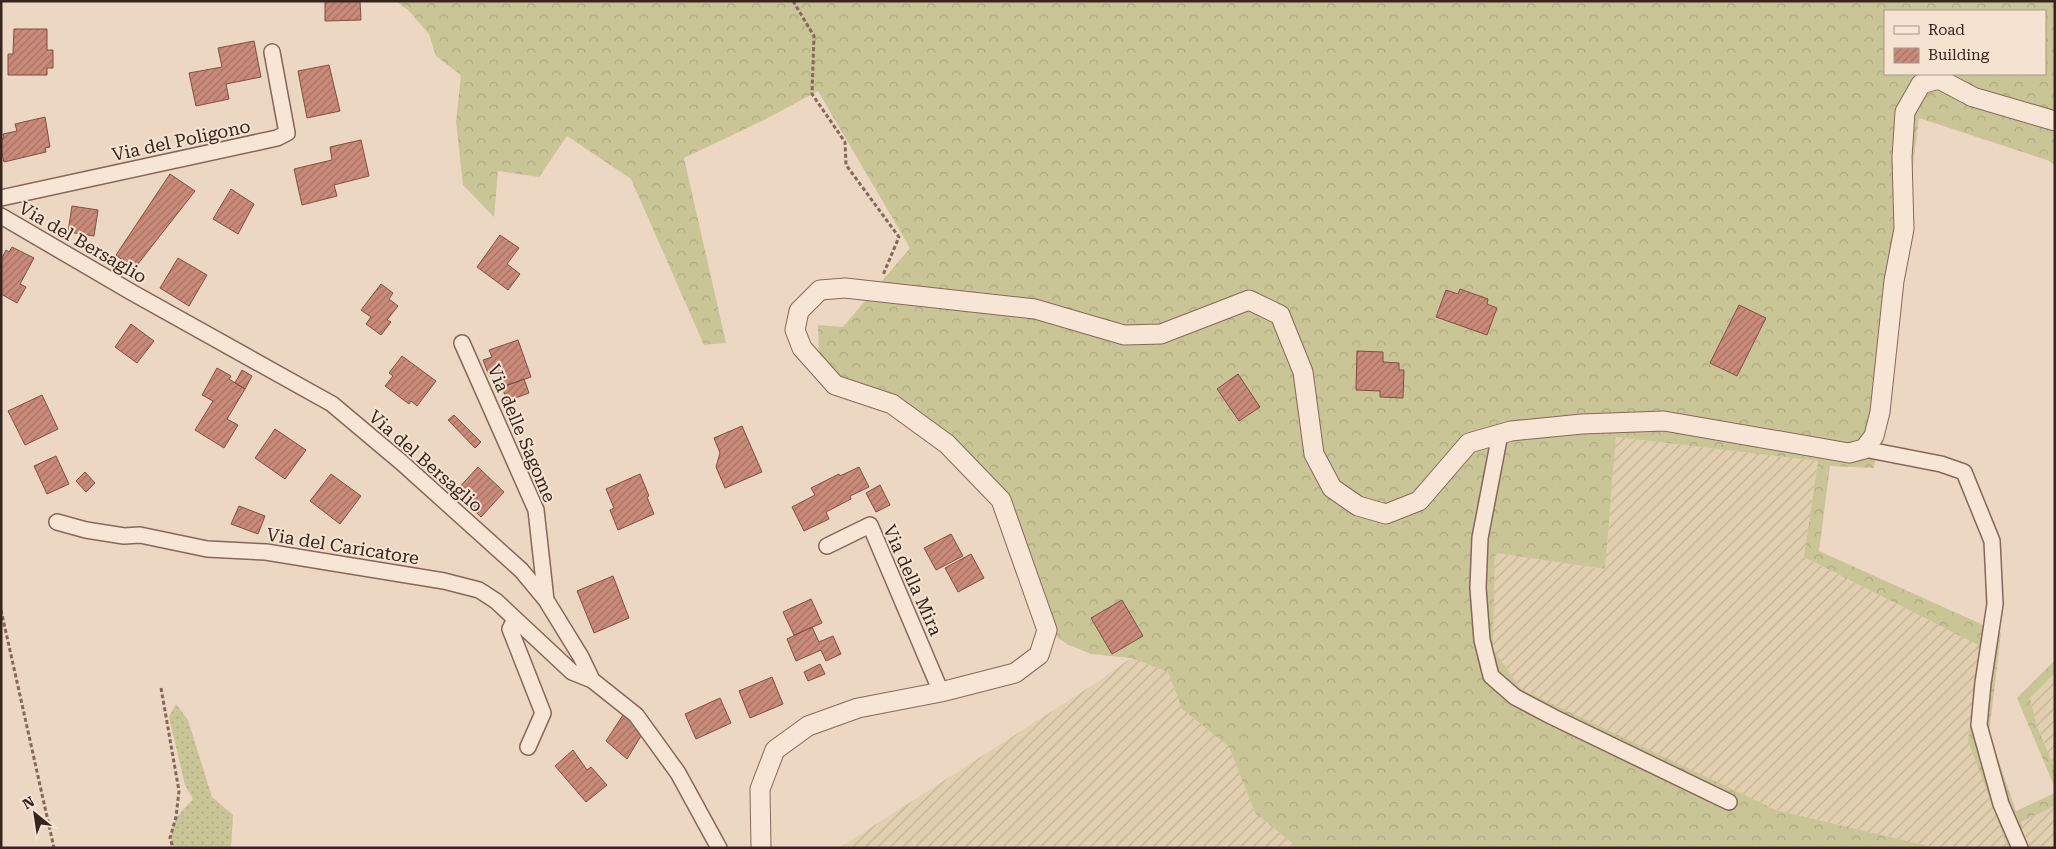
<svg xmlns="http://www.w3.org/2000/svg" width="2056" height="849" font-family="'Roboto Serif',serif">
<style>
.farmland{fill:url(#farmland-furrows)}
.grass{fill:url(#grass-dots)}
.forest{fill:url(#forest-crowns);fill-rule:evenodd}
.building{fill:url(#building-hatch);stroke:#844d40}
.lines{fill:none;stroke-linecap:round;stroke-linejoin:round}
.minor-casing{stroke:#85685a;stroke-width:18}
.tertiary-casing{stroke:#85685a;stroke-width:21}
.path{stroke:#85685a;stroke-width:3;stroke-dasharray:4 2.5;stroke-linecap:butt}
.minor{stroke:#f7e6d5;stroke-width:15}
.tertiary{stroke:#f7e6d5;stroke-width:19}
.labels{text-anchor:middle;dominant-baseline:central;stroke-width:4;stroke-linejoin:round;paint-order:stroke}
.street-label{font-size:18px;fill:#36241e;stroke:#f4e3d1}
</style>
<defs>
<pattern id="farmland-furrows" width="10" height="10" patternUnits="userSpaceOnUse" patternTransform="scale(1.25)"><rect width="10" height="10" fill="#e2cfb0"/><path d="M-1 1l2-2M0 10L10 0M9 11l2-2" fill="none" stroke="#c2b297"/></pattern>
<pattern id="grass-dots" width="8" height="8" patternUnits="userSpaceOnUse" patternTransform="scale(1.25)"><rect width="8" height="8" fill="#cac596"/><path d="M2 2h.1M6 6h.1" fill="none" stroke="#aea981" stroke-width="1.8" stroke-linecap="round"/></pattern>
<pattern id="forest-crowns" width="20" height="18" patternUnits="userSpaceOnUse" patternTransform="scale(1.25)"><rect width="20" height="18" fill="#cac596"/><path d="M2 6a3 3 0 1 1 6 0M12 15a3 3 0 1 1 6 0" fill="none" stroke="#aea981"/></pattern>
<pattern id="building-hatch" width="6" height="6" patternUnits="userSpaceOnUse" patternTransform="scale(1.25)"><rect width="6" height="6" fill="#c98a79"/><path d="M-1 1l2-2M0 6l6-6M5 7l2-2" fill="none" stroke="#a47163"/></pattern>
</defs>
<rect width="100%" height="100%" fill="#ecd7c2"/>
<path class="farmland" d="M1616 437 1818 461 1804 557 1980 646 1968 741 2008 848H1937L1776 810 1521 690 1493 649 1495 553 1605 569Z
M1131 658 1168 672 1182 709 1229 747 1255 813 1291 842 1295 848H839L1099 681Z
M2055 673V769L2037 726 2030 698Z
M2055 806V848H2028L2025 843 2021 822Z"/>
<path class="grass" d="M176 704 188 720 212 797 233 815 231 848H173C167 826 179 814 193 799L185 785 169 717Z"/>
<path class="forest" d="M396 1H2055V165L2047 160 1919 118 1874 468 1830 466 1819 551 2001 633 1989 733 2016 811 2055 793V806L2021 822 2025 843 2028 848H2008L1968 741 1980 646 1804 557 1818 461 1616 437 1605 569 1495 553 1493 649 1521 689 1776 810 1937 848H1295L1291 842 1255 813 1229 747 1182 709 1168 672 1131 658 1091 654 1067 644 1047 630 1001 500 892 404 835 385 819 357 818 325 843 327 910 248 818 91 766 119 684 158 726 343 704 345 631 179 567 136 539 177 498 171 494 217 463 185 456 122 461 75 436 56 429 34 409 11ZM1885 11H2045V74H1885Z
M2055 660V673L2030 698 2037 726 2055 769V788L2017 698Z"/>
<path class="building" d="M325 1H360L361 20 325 21Z
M14 29H47V50H53V68H47V75H8V54H13Z
M254 41 261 77 226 84 229 99 196 106 189 73 222 67 218 48Z
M329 65 340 111 307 118 298 71Z
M45 117 50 147 45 148 46 152 4 162 1 150V139L4 138 3 134 17 131 15 124Z
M361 140 369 176 334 185 337 196 302 205 294 169 332 160 330 147Z
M170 174 195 191 134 269 116 255Z
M231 189 254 204 238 234 213 219Z
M72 206 98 210 94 236 68 232Z
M500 235 519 248 507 264 520 274 508 290 477 267Z
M12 247 34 258 20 284 26 287 17 303 1 294V260L6 250 9 252Z
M178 258 207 275 189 306 160 288Z
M381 284 393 293 389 299 398 306 387 320 391 322 381 335 366 324 371 317 361 310Z
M1460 289 1488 299 1487 304 1497 308 1487 335 1436 317 1446 290 1458 294Z
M1739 305 1766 318 1737 376 1710 363Z
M131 324 154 341 137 363 115 347Z
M518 340 531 377 502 387 498 373 489 376 483 360 492 357 489 350Z
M1357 351 1383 352V362L1399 363V370H1404L1403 398 1380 397V391L1356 390Z
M402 356 436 381 417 406 411 401 409 404 385 386 393 376 389 373Z
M217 368 231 376 229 379 245 389 227 419 238 425 224 448 195 430 213 401 202 395Z
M242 370 252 376 245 389 235 383Z
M1238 374 1260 407 1239 421 1217 389Z
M524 379 529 393 507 401 502 387Z
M42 395 58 429 25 445 8 411Z
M454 415 481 442 475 448 448 420Z
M742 426 762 472 725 488 716 467 720 453 714 438Z
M275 429 306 450 285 479 255 458Z
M56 456 69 484 47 494 34 466Z
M478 467 504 492 481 517 455 492Z
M859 467 869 487 850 496 851 499 826 512 829 519 804 531 792 507 815 495 811 488 839 474 840 476Z
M85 472 95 483 86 492 76 481Z
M331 474 361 496 340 524 310 501Z
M640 474 649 496 647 497 654 514 618 530 610 510 614 508 606 489Z
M880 485 890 505 876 512 866 493Z
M239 506 265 516 258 534 231 524Z
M951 534 963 556 936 570 924 548Z
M971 554 984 578 958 592 945 568Z
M613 576 629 618 594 633 577 591Z
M811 599 822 623 794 635 783 612Z
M1122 600 1143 636 1112 654 1091 618Z
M812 627 819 642 833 636 841 654 826 661 821 650 796 661 787 639Z
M820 664 825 674 808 681 804 672Z
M772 677 783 704 750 718 739 691Z
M720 698 731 723 696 739 685 714Z
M623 715 644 731 627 759 606 741Z
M573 750 587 770 591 767 607 785 586 802 555 766Z"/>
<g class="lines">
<defs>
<path id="minor" d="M1 198 277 138 287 133 272 52
M1 216 133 293 332 404 401 462 521 570 546 600 581 657 592 680 636 715 678 773 719 848
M462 343 536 510 546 600
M1500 434 1480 538 1478 588 1482 640 1491 676 1515 697 1553 717 1729 802
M1864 449 1941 464 1964 472 1992 541 1995 604 1983 683 1979 725 2001 804 2020 848
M57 522 86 530 124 536 140 535 207 549 266 552 444 581 479 590 496 601 572 672 592 680
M827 546 870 525 941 692
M515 619 510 629 543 713 528 747"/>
<path id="tertiary" d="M761 848 760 789 775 750 808 726 858 708 941 692 1015 673 1039 655 1047 630 1001 500 947 444 892 404 835 385 802 348 795 330 799 311 820 290 845 288 1035 309 1124 335 1161 334 1249 300 1280 315 1303 372 1314 454 1332 488 1358 506 1386 514 1419 501 1469 443 1511 431 1582 424 1664 421 1849 453 1864 449 1874 436 1880 412 1894 281 1904 229 1902 157 1905 112 1921 84 1939 79 1973 97 2055 121"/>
</defs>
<use href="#minor" class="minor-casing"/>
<use href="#tertiary" class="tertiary-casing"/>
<path class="path" d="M793 1 814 36 812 94 845 142 846 165 899 237 883 275
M1 610 54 848
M161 688 179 791 176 817 170 838 173 848"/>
<use href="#minor" class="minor"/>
<use href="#tertiary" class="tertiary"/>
</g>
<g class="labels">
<g class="street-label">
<text transform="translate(181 140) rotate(-12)">Via del Poligono</text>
<text transform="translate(83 242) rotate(30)">Via del Bersaglio</text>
<text transform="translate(522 433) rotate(67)">Via delle Sagome</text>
<text transform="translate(426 461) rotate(41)">Via del Bersaglio</text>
<text transform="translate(343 546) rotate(9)">Via del Caricatore</text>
<text transform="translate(913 580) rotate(66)">Via della Mira</text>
</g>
</g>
<rect width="2056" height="849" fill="none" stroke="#36241e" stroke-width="5"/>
<rect x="1884" y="10" width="162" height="65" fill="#f4e3d1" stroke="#a89789"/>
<rect x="1894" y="26" width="25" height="8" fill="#f7e6d5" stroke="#a89789"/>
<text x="1928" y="35" font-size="15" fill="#36241e">Road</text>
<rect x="1894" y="48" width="25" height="15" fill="url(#building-hatch)" stroke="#a89789"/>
<text x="1928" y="60" font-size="15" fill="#36241e">Building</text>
<g transform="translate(35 814) rotate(330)" stroke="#f4e3d1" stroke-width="4" paint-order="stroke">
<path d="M0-4L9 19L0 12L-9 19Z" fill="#36241e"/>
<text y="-8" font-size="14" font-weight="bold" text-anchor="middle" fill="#36241e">N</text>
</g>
</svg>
